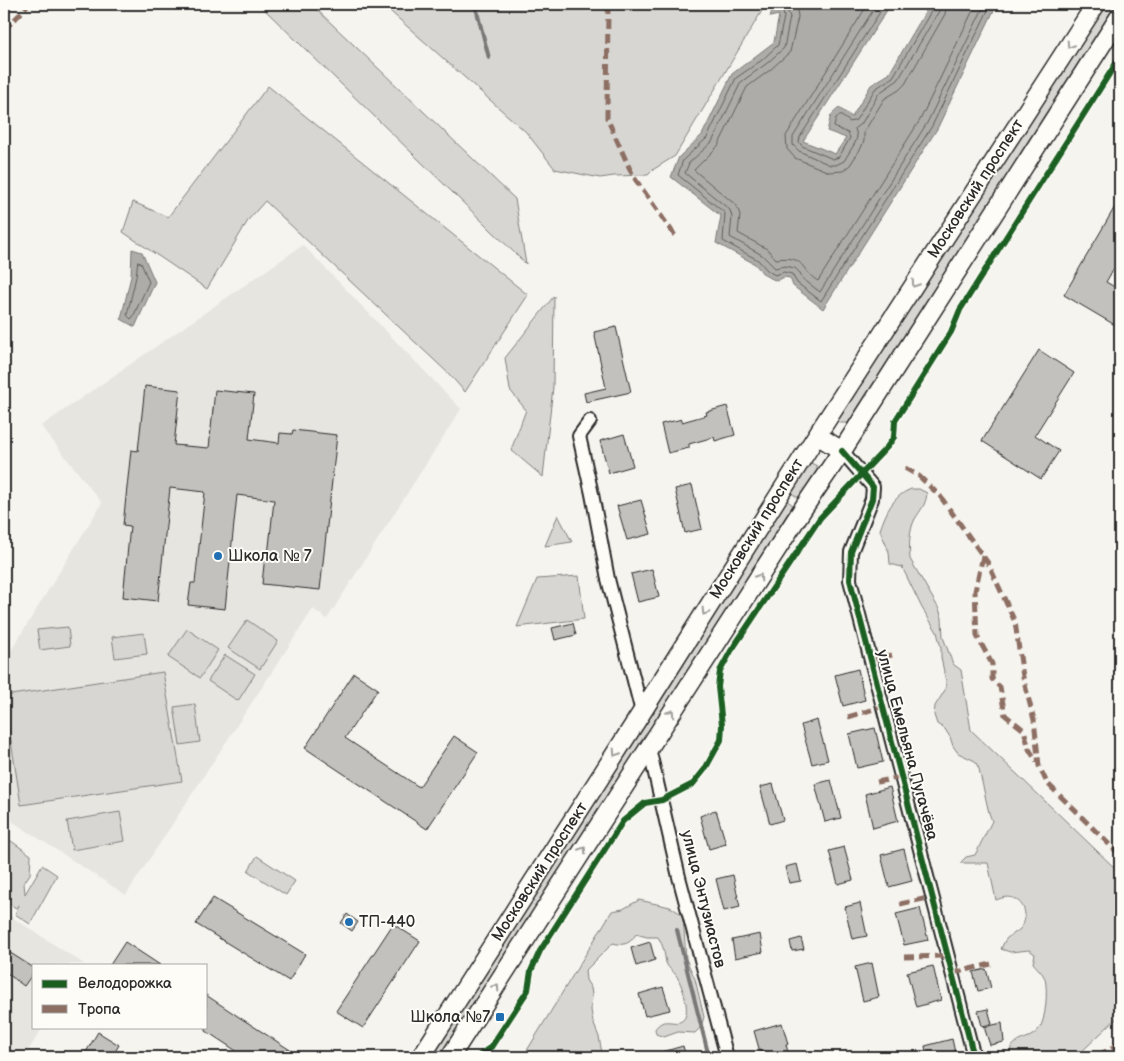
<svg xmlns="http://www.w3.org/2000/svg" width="1124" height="1061" font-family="'Balsamiq Sans',sans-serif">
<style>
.built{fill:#e6e5e0}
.green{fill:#d7d6d2;stroke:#81807e}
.water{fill:#adaca9;stroke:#797877}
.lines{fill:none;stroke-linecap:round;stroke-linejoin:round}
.shore{stroke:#5f5f5d;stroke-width:1}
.stream{stroke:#797877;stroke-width:4}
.building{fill:#c2c1be;stroke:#2b2b2b}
.minor-casing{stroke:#2b2b2b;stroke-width:16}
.secondary-casing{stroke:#2b2b2b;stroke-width:21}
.minor{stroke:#fdfcf7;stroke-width:12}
.secondary{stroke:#fdfcf7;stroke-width:18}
.quiet{stroke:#8d6e63;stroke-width:5;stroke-dasharray:10 5;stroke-linecap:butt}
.cycleway-casing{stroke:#fdfcf7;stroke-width:9}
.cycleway{stroke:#1b5e20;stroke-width:6}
.oneway{stroke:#9e9e9b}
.poi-dot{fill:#1f6fb2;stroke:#fdfcf7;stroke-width:2}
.labels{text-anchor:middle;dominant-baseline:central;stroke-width:4;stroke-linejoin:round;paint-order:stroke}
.street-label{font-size:16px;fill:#2b2b2b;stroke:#fdfcf7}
.poi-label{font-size:16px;fill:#2b2b2b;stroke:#fdfcf7;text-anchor:start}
</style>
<rect width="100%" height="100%" fill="#f5f4ef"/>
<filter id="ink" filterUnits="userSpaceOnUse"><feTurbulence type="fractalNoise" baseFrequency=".02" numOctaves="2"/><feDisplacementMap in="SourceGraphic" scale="10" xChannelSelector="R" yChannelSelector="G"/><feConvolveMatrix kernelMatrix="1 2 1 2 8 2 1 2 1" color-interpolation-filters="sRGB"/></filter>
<g filter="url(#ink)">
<path class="built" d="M303 245 461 409 327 619 313 609 126 895 4 816V662L102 503 41 426Z
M4 912 84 964 34 965V1027H43L24 1057H4Z"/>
<path class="green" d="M263 4H311L515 199 526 264 262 7Z
M382 4H766L675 156 654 169 648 175 614 176 600 178 555 169 526 132Z
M1104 4H1118L848 423H840L837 418Z
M268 86 528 295 465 392 449 374 265 201 249 219 207 289 123 232 133 202 168 217Z
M554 296 553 387 543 477 511 450 526 410 510 390 505 358Z
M811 463 817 466V471L800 499 791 493 808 464Z
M911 489H919L927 493C926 505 921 509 915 519 909 530 909 546 910 559L939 609 942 618 943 637 953 664 961 670 971 730 1120 873V1015L1076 1057H1009C1011 1035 1029 1043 1039 1029 1046 1020 1048 990 1045 979 1043 973 1037 968 1033 963L1035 954 1029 950 1010 952 1001 949C1003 945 1004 941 1007 938 1010 935 1016 933 1020 929 1027 921 1027 908 1018 901 1011 895 1004 897 996 900L988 863H960L966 857 975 855 992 821 989 813 979 769 975 761 958 753 953 746 950 737 945 729 937 724 934 715 935 706 945 690 946 682 941 657V648L937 632 922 608 902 567 890 564 889 552 880 530C886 512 893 496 911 489Z
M786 500 793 505 442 1057H438L433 1054Z
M558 515 572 542 545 546Z
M579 576 584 619 517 627 537 579Z
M247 620 278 641 260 669 228 648Z
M68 627 70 646 40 650 37 630Z
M187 629 218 650 200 678 168 657Z
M144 633 147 654 115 658 112 637Z
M225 655 255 674 238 701 208 681Z
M163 672 182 781 21 805 4 696Z
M195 704 200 742 180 745 174 707Z
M120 812 125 841 72 850 67 821Z
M4 836 31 855 30 874 24 883 25 894 42 865 57 875 30 924 15 914 19 905 16 908 4 901Z
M257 856 295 881 286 895 248 871Z
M639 900 670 907 683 915 686 959 695 979 704 1017 701 1027 695 1033 678 1032 664 1037 656 1034 655 1029C664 1015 675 1027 683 1020 692 1012 681 982 676 975 673 971 668 968 666 963 664 952 664 947 658 937H647L636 934C630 944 624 946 613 943L585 971 586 980 591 988 592 994 591 1010 593 1022 599 1037 602 1053 607 1057H523L612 911 623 909Z"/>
<path class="water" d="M774 4H891L803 141 835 154 846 138 827 131 831 115 839 108 852 117 871 85 889 74 930 4H997L937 129 823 309 793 286 790 278 784 277 777 281 764 275 755 264 716 243 721 216 671 177 679 157 702 135 732 74 774 42 779 15 770 17Z
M132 249 142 252 155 282 135 327 121 319 131 276Z"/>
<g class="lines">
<path class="shore" d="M779 4 778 9 783 12 784 17 778 45 762 60 736 78 707 138 683 160 678 175 725 213 723 241 758 260 768 271 775 275 784 272 792 274 797 283 821 301 932 126 991 4
M785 4 790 17 784 48 766 64 741 82 712 142 689 163 685 173 730 210 732 217 730 237 762 255 775 268 785 266 795 268 800 273 803 279 820 292 927 123 985 4
M794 4 797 9 798 17 790 52 770 70 747 87 718 146 694 170 737 206 740 215 738 233 767 249 776 259C807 255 799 270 818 281L920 120 976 4
M868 4 786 136 787 149 795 158 829 172 843 171 850 165 861 148 864 141V132L884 99 899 90 905 84 945 14 947 4
M877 4 793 137V145L799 151 830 165H836L844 161 855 143 857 137 855 128 862 123 879 93 898 80 939 11 940 4
M885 4 800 137 799 142 802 146 833 159 839 157 850 138 848 133 834 127 836 118 840 115 850 122 856 120 875 89 893 77 933 8 934 4
M138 262 141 263 149 282 133 317 131 319 127 315 136 277Z"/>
<path class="stream" d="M475 4 489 58
M677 930 709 1057"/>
</g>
<path class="building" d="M1120 198V258L1106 282 1120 290V328L1064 295Z
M616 327 631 392 586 402 584 393 606 388 594 332Z
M1039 350 1074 373 1035 435 1059 451 1041 479 982 441Z
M145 386 180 390 174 445 209 448 215 390 254 394 249 439 279 443 280 433 292 434 293 430 337 435 320 590 262 584 265 555 268 556 274 500 237 495 225 609 188 605 191 583H195L205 492 170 488 158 601 123 597 130 526 123 525 131 450 138 451Z
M727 406 735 435 715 441 714 437 689 444V448L668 453 661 424 682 419V422L707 415 706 412Z
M624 434 633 466 609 473 600 441Z
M692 485 702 529 685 533 675 489Z
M641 500 651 534 627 540 617 506Z
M652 569 659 597 638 602 631 574Z
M573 623 576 635 555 640 552 628Z
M858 669 865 700 843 706 835 675Z
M354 673 378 689 345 738 419 787 454 736 478 752 427 829 305 748Z
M817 720 828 760 812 764 801 725Z
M875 728 883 762 857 768 849 734Z
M831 780 841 818 825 822 815 784Z
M773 784 783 820 770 824 760 787Z
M890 787 898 821 873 828 865 794Z
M716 810 726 844 709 849 700 816Z
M844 847 853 880 838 884 829 851Z
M904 849 912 881 889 887 881 855Z
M797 864 801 881 789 883 785 867Z
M733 875 740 907 724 911 716 879Z
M213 898 305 954 289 981 196 924Z
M860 903 867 936 852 939 845 907Z
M920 908 928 940 904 945 896 914Z
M347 914 358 922 352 931 341 923Z
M393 924 420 941 363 1028 336 1011Z
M760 934 763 952 735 958 732 940Z
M801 938 804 949 792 951 790 941Z
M125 942 160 965H110Z
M650 942 655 960 636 966 631 948Z
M4 949 34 968V972L24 986 4 971Z
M872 963 879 997 863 1001 855 967Z
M933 966 941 1000 916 1007 907 972Z
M986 969 991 988 978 991 973 972Z
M663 987 670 1010 645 1016 639 994Z
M206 995 239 1017 301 1057H246L241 1054 206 1031Z
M988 1009 992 1024 982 1026 978 1011Z
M782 1023 788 1044H786L789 1057H765L763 1051 760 1052 754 1031Z
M1002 1023 1004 1042 990 1045 984 1027Z
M98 1032 119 1045 112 1057H83Z
M952 1039 956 1057H927L925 1046Z
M683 1046 686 1057H656L655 1054Z"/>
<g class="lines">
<defs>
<path id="minor" d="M590 421 579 436 592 494 608 579 642 712
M842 451 873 487 872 499 851 552 850 580 974 1057
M649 748 679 877 727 1057"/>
<path id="secondary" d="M817 435 842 451
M421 1057 642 712 817 435 1096 4
M450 1057 804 507 842 451 1120 16"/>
</defs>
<use href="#minor" class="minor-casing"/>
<use href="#secondary" class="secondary-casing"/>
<use href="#minor" class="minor"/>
<use href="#secondary" class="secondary"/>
<path class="quiet" d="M608 4 607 118 633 176 676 237
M4 30 22 12 28 4
M905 468 919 476 940 496 988 563 1015 622 1023 677 1034 720 1039 766 1047 783 1120 855
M983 556 975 591 977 636 992 664V679L1000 687 1005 715 1024 730 1029 749 1037 762
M871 660 892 655
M848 717 884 706
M877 782 902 777
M900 904 933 897
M904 957 949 956
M953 973 991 964
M1099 1057 1101 1054 1120 1043"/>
<defs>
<path id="cycleway" d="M842 451 873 487 872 499 851 552 850 580 974 1057
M477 1057 491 1047 528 990 531 971 540 951 623 821 645 803 662 800 693 784 705 769 721 740 722 725 718 687 720 671 731 651 820 518 887 447 894 437 895 421 951 332 960 310 1120 57"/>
</defs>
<use href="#cycleway" class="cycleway-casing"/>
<use href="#cycleway" class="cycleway"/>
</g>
<defs><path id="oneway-chevron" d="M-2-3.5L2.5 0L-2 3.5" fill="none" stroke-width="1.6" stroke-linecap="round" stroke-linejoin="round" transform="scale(1.25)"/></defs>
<g class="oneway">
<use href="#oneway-chevron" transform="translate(1070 45) rotate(123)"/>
<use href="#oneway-chevron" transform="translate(915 284) rotate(123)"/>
<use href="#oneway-chevron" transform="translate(759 577) rotate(-57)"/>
<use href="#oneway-chevron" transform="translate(705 612) rotate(122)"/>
<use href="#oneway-chevron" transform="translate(671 713) rotate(-57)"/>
<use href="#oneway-chevron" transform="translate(616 753) rotate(123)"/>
<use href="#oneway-chevron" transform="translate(583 850) rotate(-57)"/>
<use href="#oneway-chevron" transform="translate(496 987) rotate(-57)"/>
</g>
</g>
<g class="poi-dot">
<circle cx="218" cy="556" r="5"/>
<circle cx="349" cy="922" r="5"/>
<rect x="495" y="1012" width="10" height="10" rx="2.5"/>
</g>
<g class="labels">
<g class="street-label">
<text transform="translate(976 189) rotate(-57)">Московский проспект</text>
<text transform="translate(757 529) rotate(-58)">Московский проспект</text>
<text transform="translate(907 745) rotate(75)">улица Емельяна Пугачёва</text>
<text transform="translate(540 872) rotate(-57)">Московский проспект</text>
<text transform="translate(703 899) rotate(76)">улица Энтузиастов</text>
</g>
<g class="poi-label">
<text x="228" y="556">Школа № 7</text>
<text x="359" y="922">ТП-440</text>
<text x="490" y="1017" text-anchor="end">Школа №7</text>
</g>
</g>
<rect width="1124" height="1061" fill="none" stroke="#fdfcf7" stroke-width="20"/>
<rect x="10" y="10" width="1104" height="1041" fill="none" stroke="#2b2b2b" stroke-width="2" filter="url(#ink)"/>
<rect x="32" y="964" width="175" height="65" fill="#fdfcf7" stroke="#a9a8a5"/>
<rect x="42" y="980" width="25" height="8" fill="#1b5e20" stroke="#a9a8a5"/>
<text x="78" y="988" font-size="15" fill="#2b2b2b">Велодорожка</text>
<rect x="42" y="1005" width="25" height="8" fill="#8d6e63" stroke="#a9a8a5"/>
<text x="78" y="1014" font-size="15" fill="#2b2b2b">Тропа</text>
</svg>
